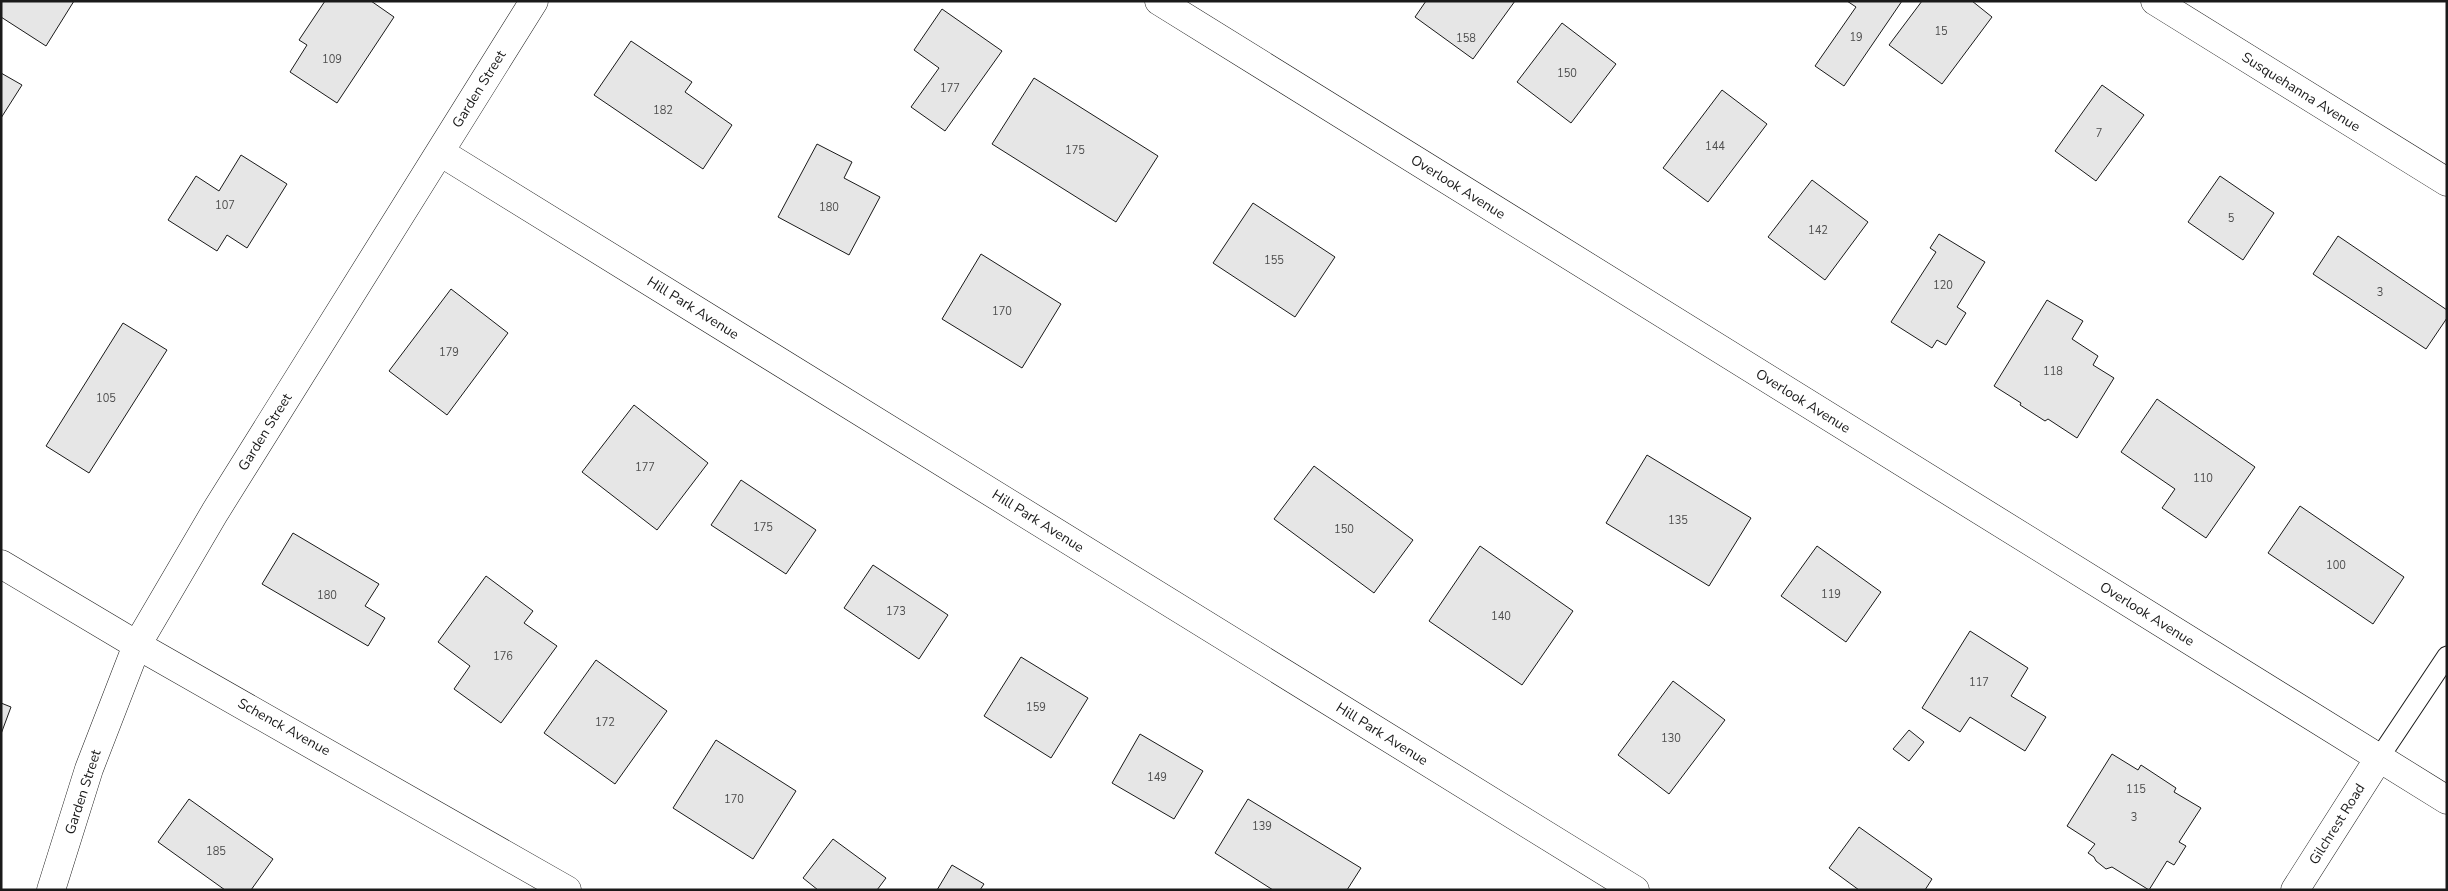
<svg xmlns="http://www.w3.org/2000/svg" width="2448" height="891" font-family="'Nunito Sans',sans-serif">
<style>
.building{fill:#e6e6e6;stroke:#1a1a1a}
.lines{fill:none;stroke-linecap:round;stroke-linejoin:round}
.lane-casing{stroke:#1a1a1a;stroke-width:21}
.street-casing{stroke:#1a1a1a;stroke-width:29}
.lane{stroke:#fff;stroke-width:19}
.street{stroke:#fff;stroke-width:28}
.labels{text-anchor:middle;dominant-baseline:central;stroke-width:4;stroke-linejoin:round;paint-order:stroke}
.number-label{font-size:11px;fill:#4d4d4d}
.street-label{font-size:14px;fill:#1a1a1a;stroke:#fff}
</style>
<rect width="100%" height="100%" fill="#fff"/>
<path class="building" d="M1 1H74L46 46 1 17Z
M325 1H371L394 17 337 103 290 72 307 45 299 40Z
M1426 1H1515L1473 59 1415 17Z
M1847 1H1902L1844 86 1815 66 1856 7Z
M1922 1H1972L1992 17 1942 84 1889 45Z
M942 9 1002 51 945 131 911 107 939 68 914 50Z
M1562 23 1616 64 1571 123 1517 82Z
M631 41 692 82 685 92 732 125 703 169 594 95Z
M1 73 22 85 1 118Z
M1034 78 1158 156 1116 222 992 144Z
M2102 85 2144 115 2096 181 2055 151Z
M1722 90 1767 124 1708 202 1663 168Z
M817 144 852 162 844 178 880 197 849 255 778 217Z
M241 155 287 184 247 248 227 235 217 251 168 220 196 176 219 191Z
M2220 176 2274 213 2243 260 2188 222Z
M1812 180 1868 222 1825 280 1768 237Z
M1253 203 1335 257 1295 317 1213 263Z
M1939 234 1985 262 1957 307 1966 313 1946 345 1937 340 1932 348 1891 322 1936 252 1930 248Z
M2338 236 2447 310V318L2426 349 2313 274Z
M981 254 1061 304 1022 368 942 319Z
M451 289 508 333 447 415 389 371Z
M2047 300 2083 321 2072 339 2098 356 2093 365 2114 378 2077 438 2048 419 2045 421 2020 405 2021 403 1994 386Z
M123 323 167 350 89 473 46 446Z
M2157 399 2255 467 2206 538 2162 508 2175 489 2121 452Z
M634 405 708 463 657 530 582 472Z
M1647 455 1751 518 1709 586 1606 523Z
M1314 466 1413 540 1374 593 1274 519Z
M741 480 816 530 786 574 711 525Z
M2300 506 2404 577 2373 624 2268 553Z
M293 533 379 584 365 606 385 618 368 646 262 584Z
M1480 546 1573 611 1522 685 1429 621Z
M1817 546 1881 592 1846 642 1781 596Z
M873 565 948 615 919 659 844 608Z
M486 576 533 611 524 623 557 646 501 723 454 689 470 666 438 642Z
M1970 631 2028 668 2011 696 2046 717 2025 751 1970 717 1960 732 1922 708Z
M1021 657 1088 698 1051 758 984 716Z
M596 660 667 711 615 784 544 733Z
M1673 681 1725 720 1669 794 1618 755Z
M1 703 11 707 1 734Z
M1909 730 1924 742 1909 761 1893 749Z
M1140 734 1203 771 1174 819 1112 783Z
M716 740 796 791 753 859 673 808Z
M2112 754 2138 770 2141 765 2176 788 2174 792 2201 808 2179 842 2186 846 2174 865 2167 861 2149 890 2112 867 2106 869 2096 861 2094 857 2088 853 2095 844 2067 826Z
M189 799 273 859 251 890H225L158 842Z
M1248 799 1361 868 1347 890H1273L1215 853Z
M1859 827 1932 879 1925 890H1859L1829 868Z
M833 839 886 878 877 890H818L803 878Z
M952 865 984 884 980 890H937Z"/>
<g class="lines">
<defs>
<path id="lane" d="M2379 758 2447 656"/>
<path id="street" d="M1159 1 2447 800
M2155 1 2447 182
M440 152 1635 890
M1 564 137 645 567 890
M51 890 89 769 137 645 215 512 534 1
M2295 890 2379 758"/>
</defs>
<use href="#lane" class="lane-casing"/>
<use href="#street" class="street-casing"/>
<use href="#lane" class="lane"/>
<use href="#street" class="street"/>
</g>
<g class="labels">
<g class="number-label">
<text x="1941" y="31">15</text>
<text x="1856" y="37">19</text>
<text x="1466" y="38">158</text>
<text x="332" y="59">109</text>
<text x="1567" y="73">150</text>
<text x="950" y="88">177</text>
<text x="663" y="110">182</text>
<text x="2099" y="133">7</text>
<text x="1715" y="146">144</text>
<text x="1075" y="150">175</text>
<text x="225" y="205">107</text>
<text x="829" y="207">180</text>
<text x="2231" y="218">5</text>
<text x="1818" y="230">142</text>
<text x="1274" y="260">155</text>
<text x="1943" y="285">120</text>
<text x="2380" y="292">3</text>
<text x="1002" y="311">170</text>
<text x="449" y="352">179</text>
<text x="2053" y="371">118</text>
<text x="106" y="398">105</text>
<text x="645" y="467">177</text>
<text x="2203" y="478">110</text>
<text x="1678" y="520">135</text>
<text x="763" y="527">175</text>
<text x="1344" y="529">150</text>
<text x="2336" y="565">100</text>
<text x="1831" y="594">119</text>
<text x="327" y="595">180</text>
<text x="896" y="611">173</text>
<text x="1501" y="616">140</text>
<text x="503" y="656">176</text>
<text x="1979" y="682">117</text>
<text x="1036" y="707">159</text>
<text x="605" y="722">172</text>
<text x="1671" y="738">130</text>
<text x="1157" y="777">149</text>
<text x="2136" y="789">115</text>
<text x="734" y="799">170</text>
<text x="2134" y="817">3</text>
<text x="1262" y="826">139</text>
<text x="216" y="851">185</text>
</g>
<g class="street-label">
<text transform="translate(479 89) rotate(-58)">Garden Street</text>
<text transform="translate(2301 92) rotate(32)">Susquehanna Avenue</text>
<text transform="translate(1458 187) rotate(32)">Overlook Avenue</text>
<text transform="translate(693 308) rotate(32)">Hill Park Avenue</text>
<text transform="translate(1803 401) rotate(32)">Overlook Avenue</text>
<text transform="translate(265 432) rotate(-58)">Garden Street</text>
<text transform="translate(1038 521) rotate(32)">Hill Park Avenue</text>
<text transform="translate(2147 614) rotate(32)">Overlook Avenue</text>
<text transform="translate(284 727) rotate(29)">Schenck Avenue</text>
<text transform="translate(1382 734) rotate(32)">Hill Park Avenue</text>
<text transform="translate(83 792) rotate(-72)">Garden Street</text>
<text transform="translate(2337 824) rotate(-58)">Gilchrest Road</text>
</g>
</g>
<rect width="2448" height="891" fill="none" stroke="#1a1a1a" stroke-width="5"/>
</svg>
